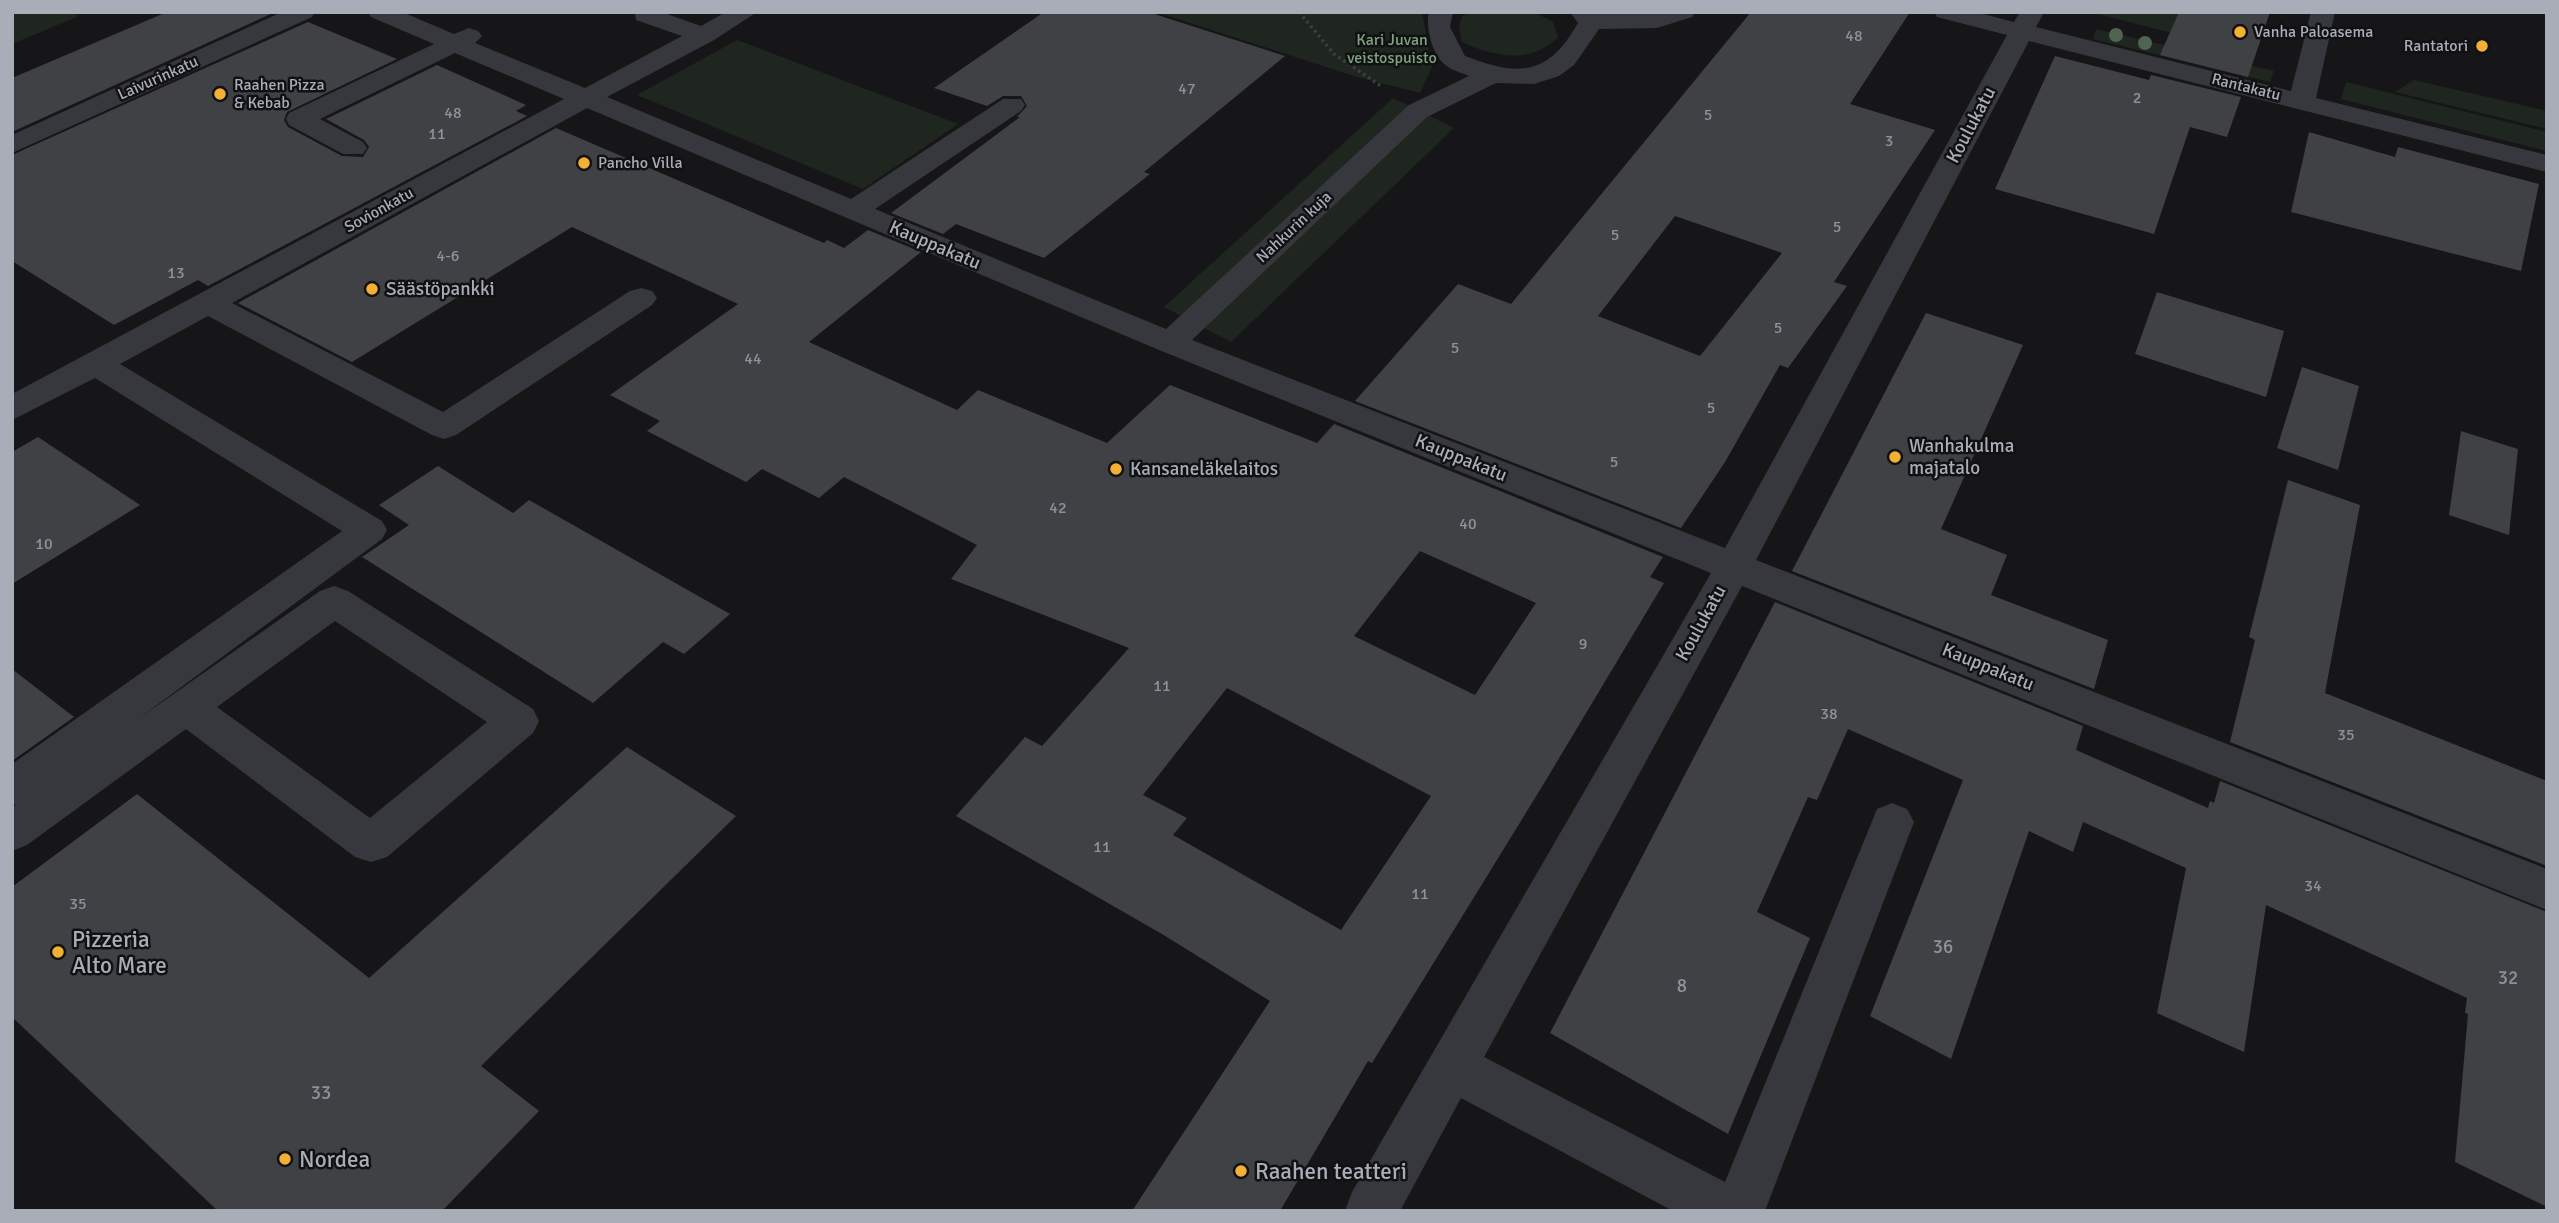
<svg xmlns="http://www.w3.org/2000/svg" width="2559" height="1223" font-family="Signika,sans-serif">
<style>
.green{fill:#1e261f}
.building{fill:#404145;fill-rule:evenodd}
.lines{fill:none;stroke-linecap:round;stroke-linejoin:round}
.path{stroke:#3d3f44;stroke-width:3.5;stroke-dasharray:2.5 3.5;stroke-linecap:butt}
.minor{fill:#37383d;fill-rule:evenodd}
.tree{fill:#506452}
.poi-dot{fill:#f2b134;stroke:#111113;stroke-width:2.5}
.labels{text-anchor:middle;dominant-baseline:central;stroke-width:5;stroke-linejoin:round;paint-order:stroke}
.far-poi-label{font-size:16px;fill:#a8adb8;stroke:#111113;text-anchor:start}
.number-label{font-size:16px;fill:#8e929b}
.far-park-label{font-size:16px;fill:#7fa381;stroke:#111113}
.far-street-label{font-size:16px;fill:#a8adb8;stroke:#111113}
.street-label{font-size:19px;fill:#a8adb8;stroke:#111113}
.poi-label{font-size:19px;fill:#a8adb8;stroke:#111113;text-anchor:start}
.near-number-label{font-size:19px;fill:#8e929b}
.near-poi-label{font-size:23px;fill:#a8adb8;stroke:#111113;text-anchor:start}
</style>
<rect width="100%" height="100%" fill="#161618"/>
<path class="green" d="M12 12H72L79 16 12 44Z
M1156 12H1422L1432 67 1420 93 1357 77Z
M1471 12H1534L1553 22 1558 37C1530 65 1495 57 1462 42L1459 27 1462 16Z
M2090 12H2179L2176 22 2260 43 2254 54Z
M2096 29 2274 71 2270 82 2093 39Z
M737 40 958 124 863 189 637 95Z
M2414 80 2547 111V129L2395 92Z
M2346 82 2547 132V151L2341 99Z
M1393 98 1454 128 1231 342 1164 307Z"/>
<path class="building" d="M167 12H275L12 132V78Z
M1044 12H1148L1285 56 1144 172 1150 174 1044 258 956 224 943 234 891 213 1020 117H1017L1027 106 1021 96H1003L987 106 934 88Z
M1751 12H1910L1850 104 1935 130 1834 282 1847 286 1788 368 1780 365 1725 462 1681 528 1355 401 1458 284 1511 304ZM1675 216 1782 253 1700 356 1598 316Z
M2179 12H2270L2248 77 2160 55Z
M308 22 397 59 287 112 284 120 288 127 342 156 363 157 369 147 364 140 326 119 437 65 526 105 516 111 527 116 208 286 198 280 114 325 12 261V155Z
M2055 56 2149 80 2151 75 2241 97 2227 137 2190 127 2154 234 1995 189Z
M556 128 824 243 827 240 844 248 868 230 921 252 809 342 957 410 978 390 1107 443 1170 385 1317 443 1334 424 1663 557 1650 577 1664 583 1543 785 1372 1063 1368 1061 1280 1211H1132L1270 1001 1162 934 956 816 1025 737 1042 746 1129 648 951 579 977 545 844 477 819 498 762 469 746 482 647 431 660 421 610 395 738 304 572 227 352 362 238 303ZM1420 551 1536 603 1475 695 1354 636ZM1227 688 1431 796 1341 930 1173 835 1187 818 1143 795Z
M2309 132 2395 157 2398 147 2539 184 2521 271 2291 212Z
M2157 292 2284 331 2266 397 2135 354Z
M1926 313 2023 345 1941 529 2007 555 1991 595 2108 640 2094 689 1792 571Z
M2302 367 2359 386 2338 470 2277 448Z
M2461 431 2518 449 2509 535 2449 515Z
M38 437 140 505 12 584V452Z
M438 466 513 513 529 500 730 614 684 654 663 642 593 703 362 557 409 525 379 505Z
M2288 480 2360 505 2325 693 2547 781V866L2230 742 2255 640 2249 637Z
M1775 602 2083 726 2076 750 2208 808 2210 801 2214 803 2220 781 2547 912V1207L2455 1162 2468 1014 2465 1013 2467 998 2266 905 2244 1052 2157 1013 2186 868 2083 822 2073 852 2029 831 1951 1059 1870 1016 1963 780 1848 729 1817 800 1808 797 1757 912 1810 938 1728 1134 1550 1033Z
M12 669 74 717 12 761Z
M627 747 736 816 481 1066 539 1111 442 1211H218L12 1017V887L137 794 369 978Z"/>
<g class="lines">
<path class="path" d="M1299 12 1334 54 1381 86"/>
<path class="minor" d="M282 12H315L312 17 12 153V135Z
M368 12H402L454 34 469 28 478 31 482 36 475 43 585 88 682 36 636 20 635 12H661L701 26 726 12H757L714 40 607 97 851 199 1003 99H1021L1025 105 1021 111 875 209 1166 329 1409 105 1469 76C1463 73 1454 71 1448 67 1433 58 1425 28 1429 12H1453L1450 27 1465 56C1519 77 1548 76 1578 23L1570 12H1695L1692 17 1657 28 1599 29 1574 65 1559 76 1534 84 1496 83 1427 117 1192 340 1725 548 2007 35 1937 17 1934 12H1976L2014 22 2020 12H2044L2036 27 2291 91 2311 12H2335L2316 98 2547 155V172L2029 41 1756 560 2547 869V910L1742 586 1484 1057 1725 1182 1877 809 1892 803 1907 809 1914 822 1765 1211H1673L1461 1098 1400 1211H1345L1352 1192 1711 573 1159 350 587 108 232 303 443 412 630 291 641 288 652 291 657 298 652 305 456 435 444 439 432 435 208 316 120 364 382 521 387 530 382 539 138 719 320 591 334 586 348 591 533 709 539 721 533 733 387 857 371 862 355 857 186 729 27 845 12 851V808L17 804 12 806V764L342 531 95 378 12 420V394L564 99 455 53 320 119 363 142 367 148 363 154H343L289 125 286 119 289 113 434 44 371 17ZM335 621 487 722 370 818 217 707Z"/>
</g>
<g class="tree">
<circle cx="2116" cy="35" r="7"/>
<circle cx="2145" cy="43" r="7"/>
</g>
<g class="poi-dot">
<circle cx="2240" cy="32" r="7"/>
<circle cx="2482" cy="46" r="7"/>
<circle cx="220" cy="94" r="7"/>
<circle cx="584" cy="163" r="7"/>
<circle cx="372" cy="289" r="7"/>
<circle cx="1895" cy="457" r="7"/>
<circle cx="1116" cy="469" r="7"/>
<circle cx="58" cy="952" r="7"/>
<circle cx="285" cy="1159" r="7"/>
<circle cx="1241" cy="1171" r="7"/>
</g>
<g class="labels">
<g class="far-poi-label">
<text x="2254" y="32">Vanha Paloasema</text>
<text x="2468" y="46" text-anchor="end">Rantatori</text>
<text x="234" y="85">Raahen Pizza<tspan x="234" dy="18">&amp; Kebab</tspan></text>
<text x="598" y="163">Pancho Villa</text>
</g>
<g class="number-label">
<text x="1854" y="36">48</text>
<text x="1187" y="89">47</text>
<text x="2137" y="98">2</text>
<text x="453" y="113">48</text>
<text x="1708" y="115">5</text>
<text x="437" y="134">11</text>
<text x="1889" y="141">3</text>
<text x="1837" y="227">5</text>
<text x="1615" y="235">5</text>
<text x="448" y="256">4-6</text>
<text x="176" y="273">13</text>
<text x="1778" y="328">5</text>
<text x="1455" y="348">5</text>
<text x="753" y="359">44</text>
<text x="1711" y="408">5</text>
<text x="1614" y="462">5</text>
<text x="1058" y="508">42</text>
<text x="1468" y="524">40</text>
<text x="44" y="544">10</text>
<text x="1583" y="644">9</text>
<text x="1162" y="686">11</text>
<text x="1829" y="714">38</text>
<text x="2346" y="735">35</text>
<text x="1102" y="847">11</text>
<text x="2313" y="886">34</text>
<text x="1420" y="894">11</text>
<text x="78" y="904">35</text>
</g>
<g class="far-park-label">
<text x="1392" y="40">Kari Juvan<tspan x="1392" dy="18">veistospuisto</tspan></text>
</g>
<g class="far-street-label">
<text transform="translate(158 78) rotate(-24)">Laivurinkatu</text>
<text transform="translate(2246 87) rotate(14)">Rantakatu</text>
<text transform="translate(379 210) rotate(-29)">Sovionkatu</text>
<text transform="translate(1294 227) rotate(-43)">Nahkurin kuja</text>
</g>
<g class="street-label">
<text transform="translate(1971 125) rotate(-62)">Koulukatu</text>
<text transform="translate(935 245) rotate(23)">Kauppakatu</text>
<text transform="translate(1461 458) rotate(22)">Kauppakatu</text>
<text transform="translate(1701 623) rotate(-61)">Koulukatu</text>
<text transform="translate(1988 667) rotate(22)">Kauppakatu</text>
</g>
<g class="poi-label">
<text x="386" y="289">Säästöpankki</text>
<text x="1909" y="446">Wanhakulma<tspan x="1909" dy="22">majatalo</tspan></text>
<text x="1130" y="469">Kansaneläkelaitos</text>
</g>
<g class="near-number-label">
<text x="1943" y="947">36</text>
<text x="2508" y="978">32</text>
<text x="1682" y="986">8</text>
<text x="321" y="1093">33</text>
</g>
<g class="near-poi-label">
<text x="72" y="939">Pizzeria<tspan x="72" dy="26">Alto Mare</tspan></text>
<text x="299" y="1159">Nordea</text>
<text x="1255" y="1171">Raahen teatteri</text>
</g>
</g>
<rect width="2559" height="1223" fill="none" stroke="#a8adb8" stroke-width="28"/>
</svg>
